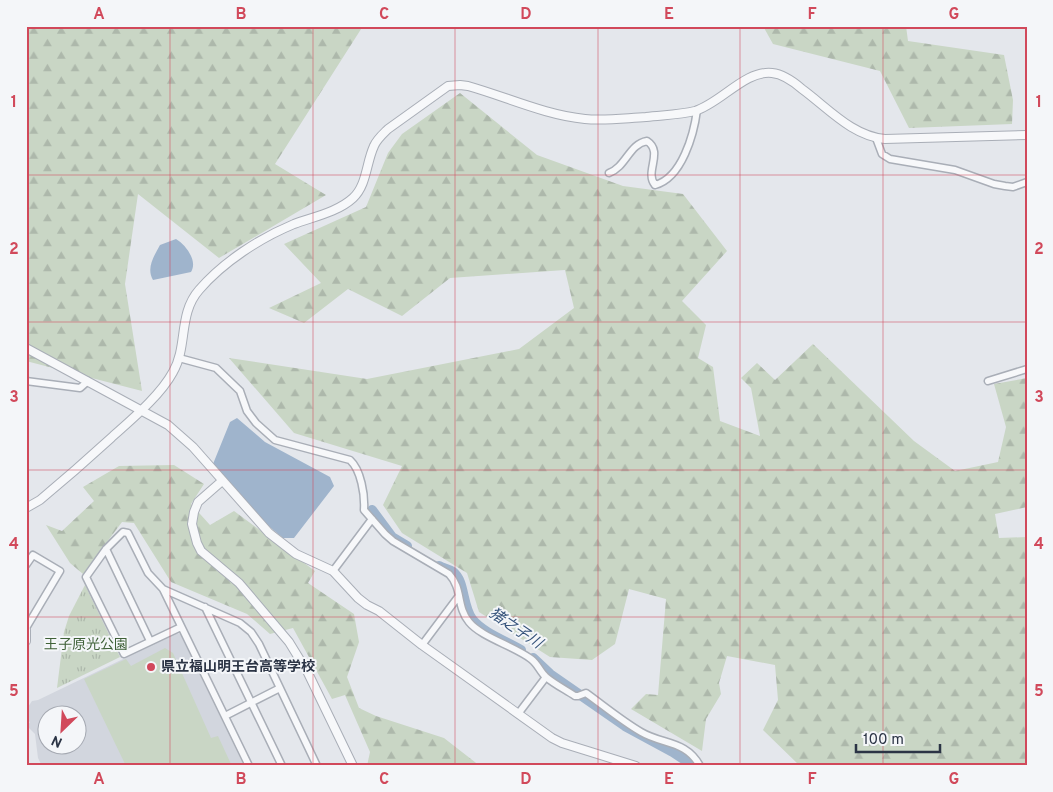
<svg xmlns="http://www.w3.org/2000/svg" width="1053" height="792" font-family="Overpass,'Noto Sans JP',sans-serif">
<style>
.built{fill:#d2d6de;fill-rule:evenodd}
.grass{fill:url(#grass-tufts)}
.forest{fill:url(#forest-firs)}
.garden{fill:#c9d6c5}
.water{fill:#9fb4cc}
.lines{fill:none;stroke-linecap:round;stroke-linejoin:round}
.river{stroke:#9fb4cc;stroke-width:10}
.minor-casing{stroke:#a9aeb7;stroke-width:9}
.tertiary-casing{stroke:#a9aeb7;stroke-width:10}
.minor{stroke:#f7f8fa;stroke-width:6}
.tertiary{stroke:#f7f8fa;stroke-width:8}
.grid{fill:none;stroke:#d1495b;stroke-width:1;stroke-opacity:0.55}
.poi-dot{fill:#d1495b;stroke:#f4f6f9;stroke-width:2}
.labels{text-anchor:middle;dominant-baseline:central;stroke-width:4;stroke-linejoin:round;paint-order:stroke}
.park-label{font-size:14px;fill:#3f6138;stroke:#f4f6f9}
.poi-label{font-size:14px;font-weight:bold;fill:#2b3445;stroke:#f4f6f9;text-anchor:start}
.water-label{font-size:15px;font-style:italic;fill:#34527a;stroke:#f4f6f9}
.neatline{fill:none;stroke:#d1495b;stroke-width:2}
.grid-label{font-size:16px;text-anchor:middle;font-weight:bold;fill:#d1495b}
</style>
<defs>
<pattern id="grass-tufts" width="24" height="20" patternUnits="userSpaceOnUse" patternTransform="scale(1.25)"><rect width="24" height="20" fill="#c9d6c5"/><path d="M3 7l-1-3M5 7V3M7 7l1-3M15 17l-1-3M17 17v-4M19 17l1-3" fill="none" stroke="#adb8ab"/></pattern>
<pattern id="forest-firs" width="22" height="20" patternUnits="userSpaceOnUse" patternTransform="scale(1.25)"><rect width="22" height="20" fill="#c9d6c5"/><path d="M5 1l3.5 6h-7zM16 11l3.5 6h-7z" fill="#adb8ab"/></pattern>
</defs>
<rect width="100%" height="100%" fill="#e4e7ec"/>
<path class="built" d="M177 633 180 634 244 766H42L38 758 35 734 27 726 30 722 26 720V710L32 701 38 700ZM48 714H78V744H48Z"/>
<path class="grass" d="M85 585 120 657 57 688 64 632 69 616Z"/>
<path class="forest" d="M26 26H363L275 164 326 195 219 258 138 194 125 284 142 391 26 361Z
M763 26H906L908 41 1004 55 1013 100 1012 124 909 128 880 71 773 44Z
M460 93 537 155 623 186 683 194 727 251 682 301 706 325 698 358 713 367 720 421 760 436 751 388 741 378 757 363 775 380 813 344 914 441 955 471 998 462 1006 427 994 384 1027 378V507L995 514 999 538 1027 537V766H800L763 730 778 700 775 665 727 656 719 683 721 694 706 719 702 751 631 709 646 694 658 695 666 599 629 589 615 644 592 660 550 657 479 612 467 573 402 533 383 505 402 466 294 433 229 358 367 379 519 349 574 308 565 270 450 278 402 316 348 289 304 323 269 308 321 283 284 244 366 207 388 153 402 134Z
M174 465 204 484 191 504 210 525 234 511 315 571 308 583 354 614 359 642 347 677 359 708 376 716 444 738 480 766H367L370 752 345 695 332 699 293 628 270 634 247 614 171 582 134 523 122 522 83 574 70 563 46 525 62 531 94 501 83 487 119 466Z"/>
<path class="garden" d="M165 648 173 653 211 738 218 736 231 764 227 766H126L84 679 126 659 131 666Z"/>
<path class="water" d="M176 239C186 245 198 261 191 272L153 280C146 268 154 256 160 245Z
M237 418 265 442 330 477 334 486 294 538H283L265 523 213 464 230 422Z"/>
<g class="lines">
<path class="river" d="M372 510 392 537 407 546
M439 566C443 568 449 570 453 572 465 581 462 606 472 619 483 633 506 641 521 650
M533 658 550 674 625 726 673 752 694 766"/>
<defs>
<path id="minor" d="M876 138 882 154 890 159 955 170 994 184 1005 186 1013 187 1027 182
M609 173C626 167 629 144 647 141 664 152 644 172 655 185 682 178 694 134 697 110
M179 358 216 368 240 391 247 411 256 423 275 440 350 460C361 470 365 495 364 510L385 534 393 541 449 574C463 589 456 606 469 622 481 637 514 646 531 659 538 664 540 672 546 677 554 684 566 690 575 696H578L586 693C604 706 622 721 641 732 663 745 686 740 700 766
M26 381 80 388 88 381
M988 381 1027 369
M106 549 150 641
M26 565 33 555 60 571 26 628
M333 571 372 519
M163 589 240 623 251 632 259 644 317 766
M205 607 282 766
M181 627 124 654 86 577 106 549 123 532 128 533 148 573 163 589 249 766
M422 645 458 597
M518 714 546 677
M225 716 280 688"/>
<path id="tertiary" d="M26 348 168 425 193 447 269 533 296 554 333 571 358 598 367 605 379 611 422 645 552 738 562 743 636 766
M222 481 198 502 194 512 192 524 197 543 201 551 239 583 289 642 308 673 353 766
M26 508 40 500C64 480 88 459 111 438 131 420 160 396 173 372 188 346 178 314 199 290 223 262 260 238 294 224 313 217 338 212 353 198 367 185 366 163 374 146 377 139 383 134 388 129L448 86 460 85 468 86C507 97 545 115 585 119 605 121 626 118 646 117 662 115 679 115 695 111 721 103 745 70 772 73 783 74 794 82 802 89 828 108 852 136 885 139L1027 135
M26 630V641"/>
</defs>
<use href="#minor" class="minor-casing"/>
<use href="#tertiary" class="tertiary-casing"/>
<use href="#minor" class="minor"/>
<use href="#tertiary" class="tertiary"/>
</g>
<path class="grid" d="M170 26V766M313 26V766M455 26V766M598 26V766M740 26V766M883 26V766M26 175H1027M26 322H1027M26 470H1027M26 617H1027"/>
<circle class="poi-dot" cx="151" cy="667" r="5"/>
<g class="labels">
<g class="park-label">
<text x="86" y="645">王子原光公園</text>
</g>
<g class="poi-label">
<text x="161" y="667">県立福山明王台高等学校</text>
</g>
<g class="water-label">
<text transform="translate(515 629) rotate(34)">猪之子川</text>
</g>
</g>
<rect width="1053" height="792" fill="none" stroke="#f4f6f9" stroke-width="55"/>
<g transform="translate(62 730) rotate(205)"><circle r="24" fill="#f4f6f9" stroke="#a4a8b1"/>
<path d="M0-4L9 19L0 12L-9 19Z" fill="#d1495b"/>
<text y="-8" font-size="14" font-weight="bold" text-anchor="middle" fill="#2b3445">N</text>
</g>
<path d="M856 744v8h84v-8" fill="none" stroke="#2b3445" stroke-width="2.5"/>
<text x="863" y="744" font-size="15" fill="#2b3445" stroke="#f4f6f9" stroke-width="4" paint-order="stroke">100 m</text>
<rect x="28" y="28" width="998" height="736" class="neatline"/>
<g class="grid-label">
<text x="99" y="19">A</text>
<text x="241" y="19">B</text>
<text x="384" y="19">C</text>
<text x="526" y="19">D</text>
<text x="669" y="19">E</text>
<text x="812" y="19">F</text>
<text x="954" y="19">G</text>
<text x="14" y="107">1</text>
<text x="1039" y="107">1</text>
<text x="14" y="254">2</text>
<text x="1039" y="254">2</text>
<text x="14" y="402">3</text>
<text x="1039" y="402">3</text>
<text x="14" y="549">4</text>
<text x="1039" y="549">4</text>
<text x="14" y="696">5</text>
<text x="1039" y="696">5</text>
<text x="99" y="784">A</text>
<text x="241" y="784">B</text>
<text x="384" y="784">C</text>
<text x="526" y="784">D</text>
<text x="669" y="784">E</text>
<text x="812" y="784">F</text>
<text x="954" y="784">G</text>
</g>
</svg>
